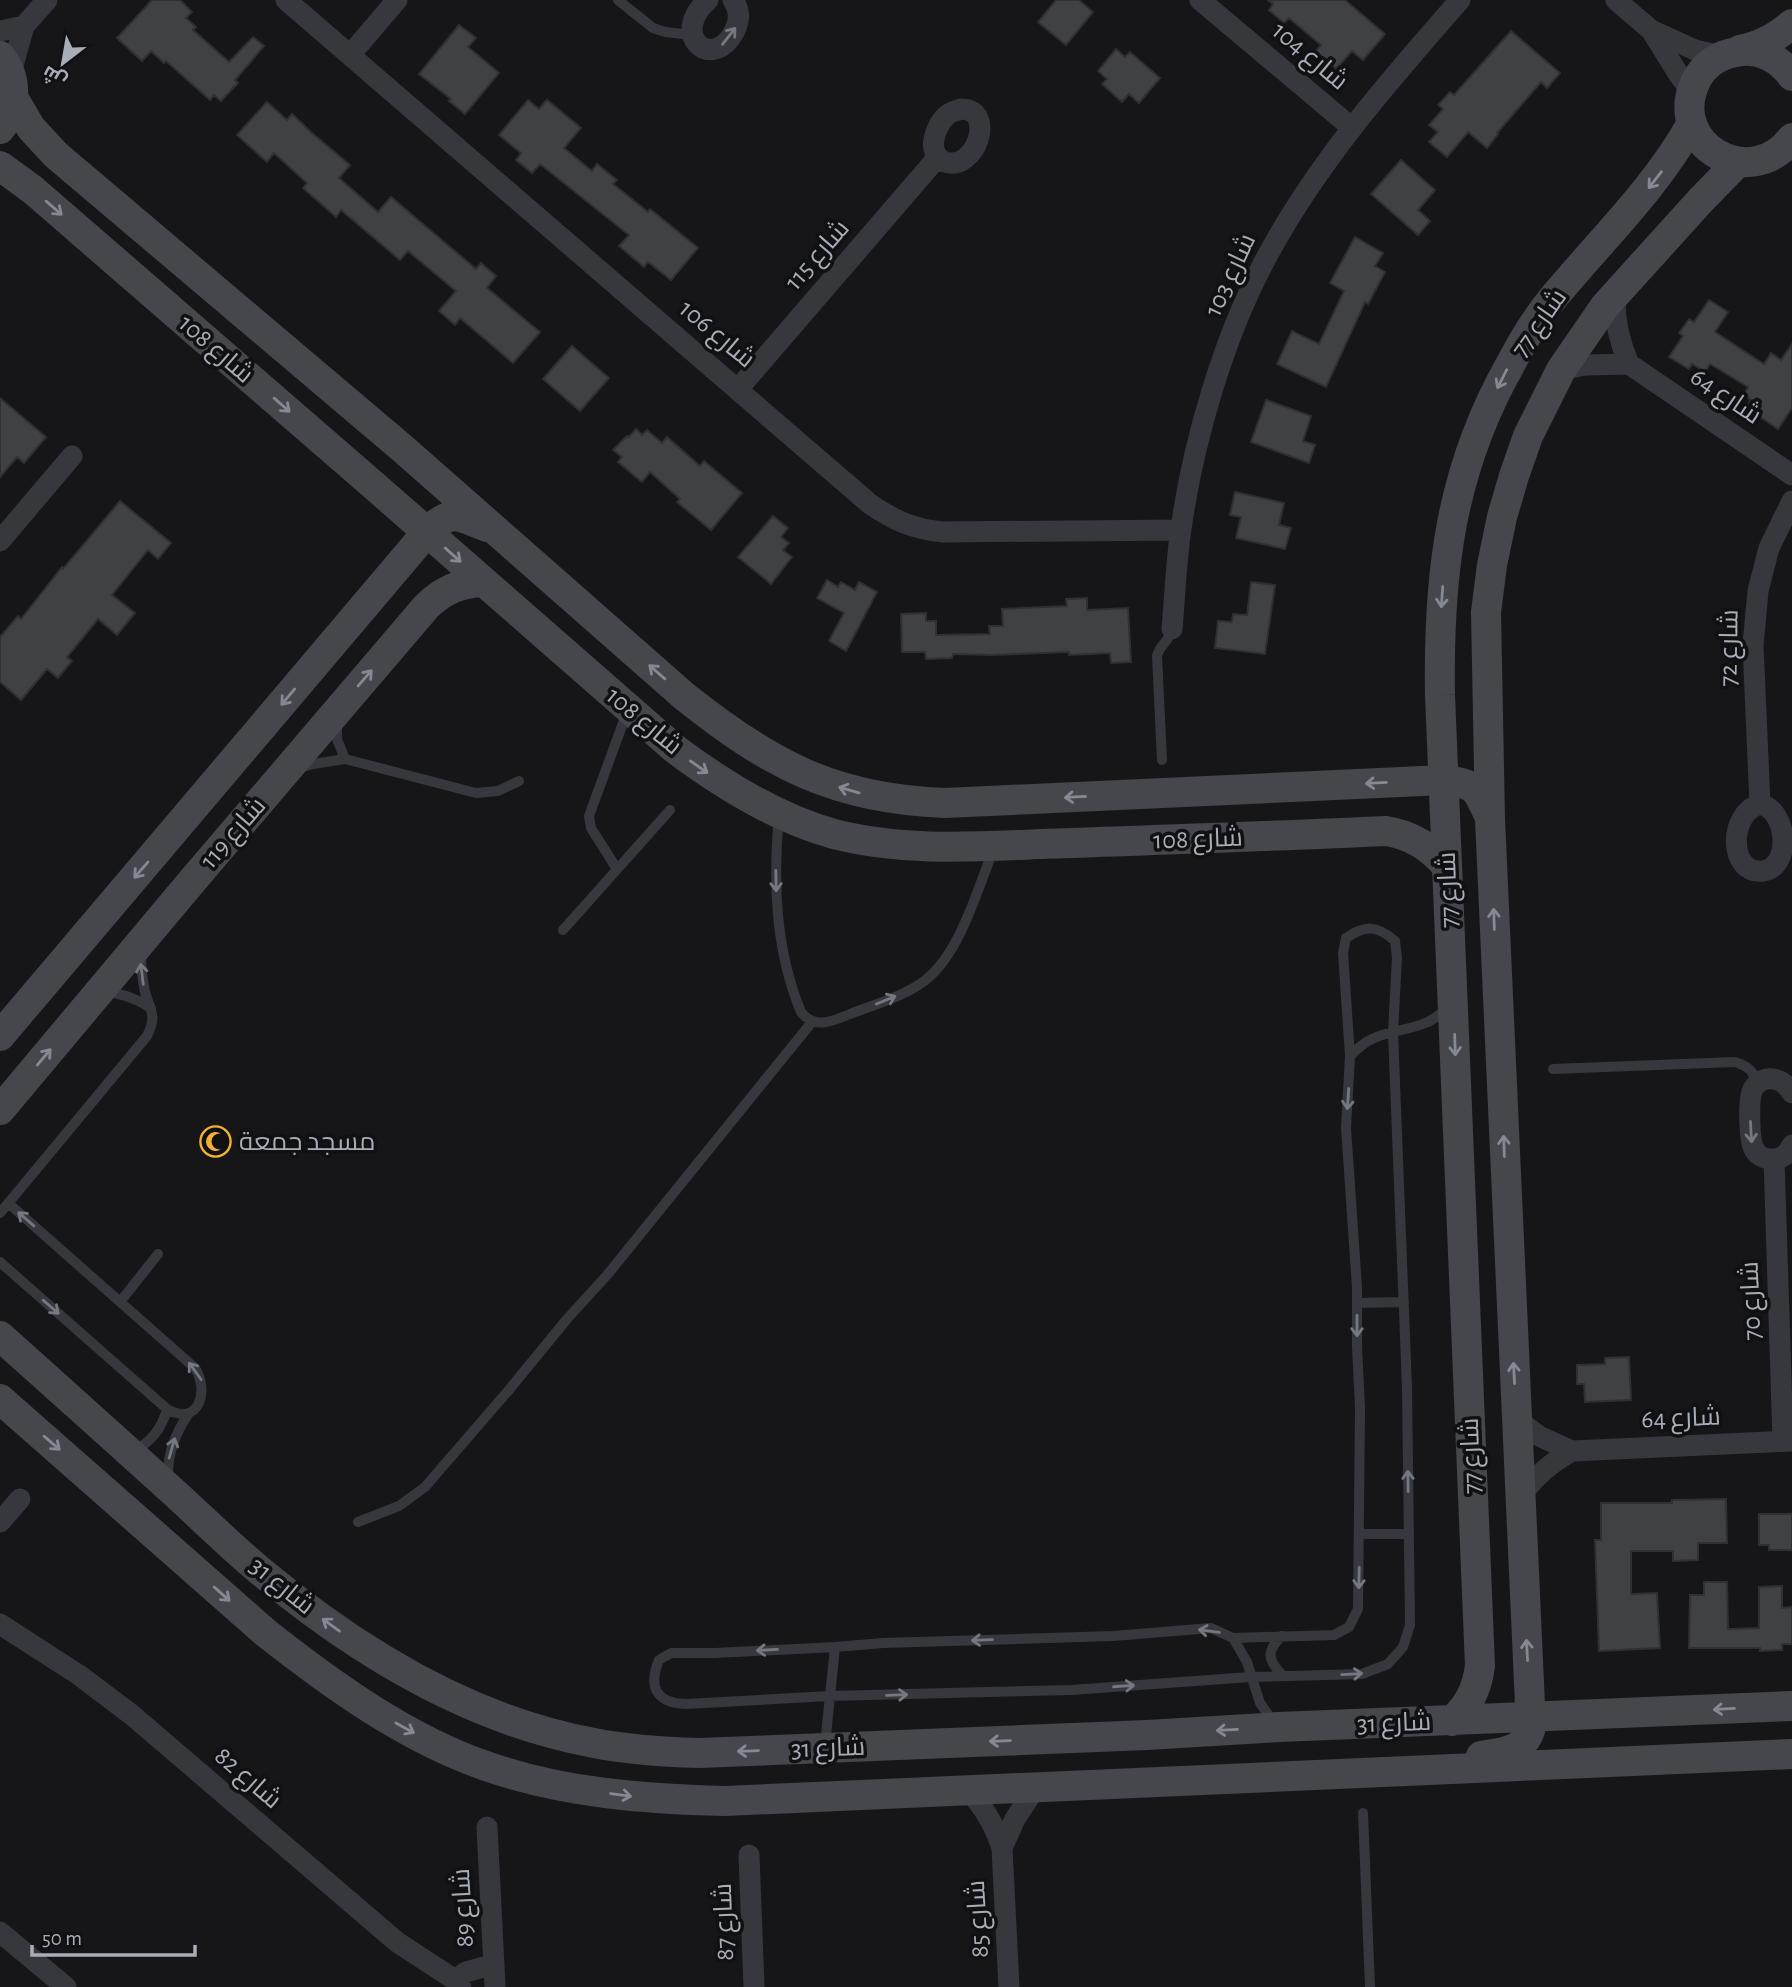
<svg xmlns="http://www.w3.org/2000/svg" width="1792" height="1987" font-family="'Alegreya Sans',Cairo,sans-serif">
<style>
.building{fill:#404145;stroke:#303034;stroke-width:2}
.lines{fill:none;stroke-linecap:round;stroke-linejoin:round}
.lane{stroke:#37383d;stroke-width:10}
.street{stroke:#37383d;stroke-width:21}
.secondary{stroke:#45474d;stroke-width:30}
.oneway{stroke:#757881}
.oneway2{stroke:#858993}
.labels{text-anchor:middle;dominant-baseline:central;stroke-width:7;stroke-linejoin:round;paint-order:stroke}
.street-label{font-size:26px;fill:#a8adb8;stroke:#111113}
.poi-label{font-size:26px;fill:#a8adb8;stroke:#111113;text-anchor:start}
</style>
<rect width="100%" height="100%" fill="#161618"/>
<path class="building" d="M152 0H180L192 12 186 18 196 27 193 30 229 62 253 37 264 46 235 80 238 83 221 101 214 95 210 100 166 61 164 63 151 51 142 61 117 38Z
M1056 0H1079L1093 12 1066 45 1038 22Z
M1268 0H1345L1385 34 1363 60 1352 51 1336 69 1316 51 1321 45 1289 18 1284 23 1269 10 1273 4Z
M459 25 476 38 468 47 499 73 465 114 449 101 451 99 419 74Z
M1511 31 1560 73 1547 88 1541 82 1497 133 1498 134 1487 148 1468 132 1447 157 1429 142 1438 132 1429 125 1443 109 1438 105 1450 92 1454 95Z
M1116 49 1125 57 1130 52 1160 78 1139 103 1129 94 1122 102 1102 84 1107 79 1098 71Z
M528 100 539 109 547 100 581 128 564 148 592 171 597 164 617 180 613 184 648 212 650 209 698 248 671 280 648 262 644 267 619 246 629 235 540 164 532 173 516 160 521 153 499 135Z
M267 102 287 120 292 114 312 133 350 165 339 178 378 212 391 197 476 269 481 263 496 276 487 288 540 332 513 363 460 318 455 325 439 311 456 291 408 251 400 260 341 210 336 217 303 188 307 183 274 153 267 162 237 135Z
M1401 160 1435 190 1418 210 1430 221 1418 235 1371 194Z
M1355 237 1383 253 1375 266 1385 272 1368 304 1365 302 1326 387 1277 364 1292 331 1319 344 1344 291 1330 283Z
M1709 300 1728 312 1715 332 1764 364 1771 353 1781 360 1792 344V408L1778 429 1746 407 1751 400 1744 394 1748 387 1710 364 1705 372 1692 364 1689 369 1669 357 1683 336 1679 333 1689 319 1694 322Z
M572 346 609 378 580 411 543 379Z
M0 398 46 437 24 463 17 457 0 477Z
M1266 400 1311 416 1303 441 1315 445 1309 463 1251 442Z
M636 429 642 435 647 430 662 443 667 437 700 466 704 461 742 493 711 530 677 502 680 499 650 472 642 482 618 462 622 457 613 450 627 436 629 437Z
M1235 492 1284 503 1279 525 1291 528 1285 549 1236 538 1241 517 1230 515Z
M120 501 171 543 158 559 148 550 112 595 135 613 117 635 98 619 67 657 72 661 58 678 47 669 21 700 0 682V637L18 616 21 619 62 567 63 569Z
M773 516 788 528 781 537 789 543 783 550 792 557 771 584 738 557Z
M827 580 838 587 841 582 855 590 859 582 877 592 846 651 829 641 844 613 817 598Z
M1251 582 1275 585 1265 654 1215 648 1218 621 1232 622 1233 614 1247 615Z
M1087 598V610L1128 608 1131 662 1111 663 1110 653 1069 655V652L991 655 953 654 952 658 926 659 925 652H902L901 614 926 613V621H936V635L990 634 989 626H1003L1002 609 1067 606 1066 599Z
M1629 1357 1631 1400 1585 1402 1584 1384H1577V1365L1605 1364V1358Z
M1726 1499 1727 1543H1698V1560L1673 1561V1551H1631V1594L1657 1593 1660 1648 1599 1651 1595 1540H1601V1503H1672V1500Z
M1759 1514H1792V1550H1769V1545H1759Z
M1704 1582H1727L1728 1629 1759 1628V1587L1782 1586V1608L1792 1607V1644H1782V1650L1760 1651V1648H1689L1690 1595H1704Z"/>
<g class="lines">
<path class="lane" d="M618 0 653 28 665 32 692 35
M337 721V739L345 759
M1162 760 1157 656C1159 645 1170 641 1172 629
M299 768 313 764 345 759 476 793 498 791 519 781
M779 815C773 882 775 949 801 1012 815 1030 833 1021 850 1014 873 1005 899 998 920 984 959 959 977 890 994 848
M617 869 591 828 589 816 627 712
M563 930 670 810
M105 992C123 993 137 999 151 1008
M1553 1069 1735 1062C1748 1066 1754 1071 1757 1084
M0 1213 147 1036C157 1016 151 1012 145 992 142 979 141 966 141 952
M0 1262 167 1409C198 1427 210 1392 195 1368L8 1203
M120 1302 158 1254
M1357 1303 1404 1302
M133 1451C152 1442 162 1428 167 1409
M168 1480C167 1454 175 1434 189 1413
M358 1522 399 1506 425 1487 508 1391 567 1319 608 1274 812 1022
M1360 1534H1409
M1282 1636C1265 1652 1268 1660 1283 1676
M1233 1638 1334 1635 1349 1627 1358 1609 1360 1407 1357 1347V1287L1346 1128 1350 1056C1357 1049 1363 1043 1372 1039 1400 1026 1427 1032 1448 1006
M835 1647 715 1653H671L659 1660C648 1687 656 1703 686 1704L829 1696 1071 1690 1250 1677 1362 1674 1388 1664 1403 1647 1410 1625 1407 1388 1393 1032 1397 958 1395 941C1377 925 1365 925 1346 938L1343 953 1350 1056
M825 1745 835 1647 883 1643 1113 1636 1211 1628 1233 1638 1247 1662 1260 1703 1275 1724
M1363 1813 1370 1987"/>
<path class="street" d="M286 0 870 504C895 521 913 529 943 532L1181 530
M708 0C669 34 711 73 734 32 740 21 740 10 733 0
M1200 0 1351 127
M1616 0 1651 30 1695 50 1722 56
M1651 30 1679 75 1691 91
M0 31 24 26
M350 55 397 0
M10 72 14 62 24 26 47 0
M961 109C997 109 976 172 945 162 925 155 935 126 946 116 950 112 955 111 961 109Z
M1615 295C1614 320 1619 341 1629 364
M1561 370 1585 365 1629 364 1792 475
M738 389 937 158
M0 541 72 456
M1172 629C1175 596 1176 562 1181 529 1193 442 1223 340 1264 262 1315 165 1388 82 1460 0
M1760 804 1753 645 1758 591 1769 548 1792 501
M1760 804C1788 810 1792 867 1763 871 1728 875 1728 813 1760 804Z
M1792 1093C1784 1078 1763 1072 1753 1089 1748 1098 1749 1140 1754 1149 1757 1155 1764 1159 1771 1159 1782 1160 1788 1154 1792 1145
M1774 1159 1783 1441
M1516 1419 1539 1436 1572 1451 1792 1441
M1520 1497C1534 1477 1550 1463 1572 1451
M0 1522 20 1499
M0 1624 79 1675 132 1715 397 1942 455 1980 461 1987
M968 1790C984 1807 995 1826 1002 1848L1009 1987
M487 1827 495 1987
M1002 1848 1015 1819 1036 1787
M749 1855 754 1987
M0 1932 66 1987
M455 1980 466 1972 494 1964"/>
<path class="secondary" d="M1740 50C1761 46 1776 37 1792 24
M0 56C18 78 17 107 0 129
M1792 76C1779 58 1758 47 1736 52 1718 55 1702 66 1695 83 1667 145 1751 193 1792 138
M14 99 31 128 56 155 402 448 684 696C769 764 834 799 945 803L1444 780C1477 784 1477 789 1490 818
M0 166 33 190 371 483 675 749C723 785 776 818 834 834 912 854 993 845 1072 843 1177 839 1282 836 1386 831 1412 835 1431 847 1447 867
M0 1036 427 532C451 508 458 516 487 527
M0 1110 193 880 426 607C443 590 460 583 483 582
M0 1336C56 1386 113 1437 169 1488 199 1515 228 1544 259 1570 356 1651 468 1720 594 1743 629 1750 664 1752 699 1753L1147 1735 1279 1727 1792 1706
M0 1399 266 1633C332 1685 408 1740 489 1767 565 1793 645 1799 725 1801L1792 1754
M1452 1721C1469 1705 1477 1689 1480 1666L1440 695C1438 575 1450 471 1510 365 1522 342 1536 318 1553 298 1601 240 1655 189 1692 123
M1481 1756C1503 1752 1525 1752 1531 1727L1490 819 1486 612 1492 565 1502 517 1514 476 1528 436 1561 370 1605 306 1701 200 1738 162"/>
</g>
<defs><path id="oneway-shaft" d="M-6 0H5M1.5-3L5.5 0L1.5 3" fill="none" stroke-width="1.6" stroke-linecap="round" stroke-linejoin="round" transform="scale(1.75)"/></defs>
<g class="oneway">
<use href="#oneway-shaft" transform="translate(729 36) rotate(-52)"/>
<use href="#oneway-shaft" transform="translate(776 881) rotate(89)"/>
<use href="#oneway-shaft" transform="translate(142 974) rotate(-97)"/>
<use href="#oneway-shaft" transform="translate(886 1000) rotate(-22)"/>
<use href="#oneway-shaft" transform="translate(1348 1099) rotate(94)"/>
<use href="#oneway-shaft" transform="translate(1751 1132) rotate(87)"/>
<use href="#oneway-shaft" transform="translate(26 1219) rotate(-139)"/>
<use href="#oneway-shaft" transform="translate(51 1307) rotate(41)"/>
<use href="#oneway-shaft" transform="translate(1357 1326) rotate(90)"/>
<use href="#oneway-shaft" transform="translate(195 1371) rotate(-126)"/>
<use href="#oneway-shaft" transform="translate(172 1448) rotate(-74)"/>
<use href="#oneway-shaft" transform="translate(1408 1481) rotate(-91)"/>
<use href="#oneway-shaft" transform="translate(1359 1578) rotate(91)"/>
<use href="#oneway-shaft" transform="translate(1209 1631) rotate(-172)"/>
<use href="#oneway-shaft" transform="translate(982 1640) rotate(178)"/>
<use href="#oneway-shaft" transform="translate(767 1650) rotate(177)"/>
<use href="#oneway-shaft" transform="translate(1352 1674) rotate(-3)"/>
<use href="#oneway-shaft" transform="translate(1124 1686) rotate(-4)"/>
<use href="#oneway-shaft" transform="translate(897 1695) rotate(-2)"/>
</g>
<g class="oneway2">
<use href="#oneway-shaft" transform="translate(1655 180) rotate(128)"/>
<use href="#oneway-shaft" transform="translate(54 208) rotate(41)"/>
<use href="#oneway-shaft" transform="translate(1502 379) rotate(117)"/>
<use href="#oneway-shaft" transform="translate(282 405) rotate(41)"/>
<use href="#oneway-shaft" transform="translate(453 555) rotate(42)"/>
<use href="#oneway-shaft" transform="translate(1442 597) rotate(94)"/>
<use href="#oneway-shaft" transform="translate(657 672) rotate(-139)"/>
<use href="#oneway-shaft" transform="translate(365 678) rotate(-49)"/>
<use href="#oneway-shaft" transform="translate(288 697) rotate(130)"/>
<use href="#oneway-shaft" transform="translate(699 767) rotate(35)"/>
<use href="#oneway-shaft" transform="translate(1376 783) rotate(177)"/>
<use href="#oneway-shaft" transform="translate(849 790) rotate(-164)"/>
<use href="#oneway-shaft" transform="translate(1075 797) rotate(177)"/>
<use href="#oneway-shaft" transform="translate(141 870) rotate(131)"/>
<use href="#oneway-shaft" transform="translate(1494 919) rotate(-92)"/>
<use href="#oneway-shaft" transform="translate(1455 1045) rotate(88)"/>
<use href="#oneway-shaft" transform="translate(44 1057) rotate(-50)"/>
<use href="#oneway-shaft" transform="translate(1504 1146) rotate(-92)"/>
<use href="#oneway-shaft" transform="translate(1514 1373) rotate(-93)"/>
<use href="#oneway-shaft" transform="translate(52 1443) rotate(41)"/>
<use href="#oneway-shaft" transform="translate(222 1594) rotate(42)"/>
<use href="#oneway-shaft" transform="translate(331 1625) rotate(-144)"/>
<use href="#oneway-shaft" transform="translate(1527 1650) rotate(-93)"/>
<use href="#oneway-shaft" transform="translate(1724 1709) rotate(177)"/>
<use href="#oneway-shaft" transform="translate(405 1728) rotate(29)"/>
<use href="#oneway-shaft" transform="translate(1227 1730) rotate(177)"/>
<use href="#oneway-shaft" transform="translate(1000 1741) rotate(178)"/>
<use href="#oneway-shaft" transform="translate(748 1751) rotate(178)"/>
<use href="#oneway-shaft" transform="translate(621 1795) rotate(7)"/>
</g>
<defs>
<symbol id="mosque-ring" viewBox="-11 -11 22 22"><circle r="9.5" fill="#111113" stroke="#f2b134" stroke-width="1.5"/><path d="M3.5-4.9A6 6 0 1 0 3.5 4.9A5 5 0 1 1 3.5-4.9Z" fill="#f2b134"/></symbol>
</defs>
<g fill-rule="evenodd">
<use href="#mosque-ring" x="198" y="1124" width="35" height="35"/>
</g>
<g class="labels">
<g class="street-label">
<text transform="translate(1310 56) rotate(40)">شارع 104</text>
<text transform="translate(817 255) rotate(-49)">شارع 115</text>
<text transform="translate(1230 275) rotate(-65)">شارع 103</text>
<text transform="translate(1539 323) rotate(-55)">شارع 77</text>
<text transform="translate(717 334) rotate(40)">شارع 106</text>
<text transform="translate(216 349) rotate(41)">شارع 108</text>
<text transform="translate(1726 396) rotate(34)">شارع 64</text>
<text transform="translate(1729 648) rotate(-89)">شارع 72</text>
<text transform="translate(644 721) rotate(40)">شارع 108</text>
<text transform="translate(233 833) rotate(-49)">شارع 119</text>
<text transform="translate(1198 839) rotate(-2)">شارع 108</text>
<text transform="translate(1448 890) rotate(-92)">شارع 77</text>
<text transform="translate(1751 1301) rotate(-92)">شارع 70</text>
<text transform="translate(1681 1418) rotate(-2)">شارع 64</text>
<text transform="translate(1471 1456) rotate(-92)">شارع 77</text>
<text transform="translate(282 1586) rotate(39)">شارع 31</text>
<text transform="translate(1394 1723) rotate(-2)">شارع 31</text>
<text transform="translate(828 1748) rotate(-2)">شارع 31</text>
<text transform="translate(248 1778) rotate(41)">شارع 82</text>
<text transform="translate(463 1908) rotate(-93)">شارع 89</text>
<text transform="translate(978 1919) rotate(-93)">شارع 85</text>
<text transform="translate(724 1922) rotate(-92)">شارع 87</text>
</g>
<g class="poi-label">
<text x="239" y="1142">مسجد جمعة</text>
</g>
</g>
<g transform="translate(63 63) rotate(211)" stroke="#111113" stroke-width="5" paint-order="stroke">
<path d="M0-5L12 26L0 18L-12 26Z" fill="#a8adb8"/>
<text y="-10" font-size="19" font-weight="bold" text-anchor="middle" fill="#a8adb8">ش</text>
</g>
<path d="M32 1945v10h163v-10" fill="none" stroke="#a8adb8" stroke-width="3.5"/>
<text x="42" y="1945" font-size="21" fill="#a8adb8" stroke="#111113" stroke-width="5" paint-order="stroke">50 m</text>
</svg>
